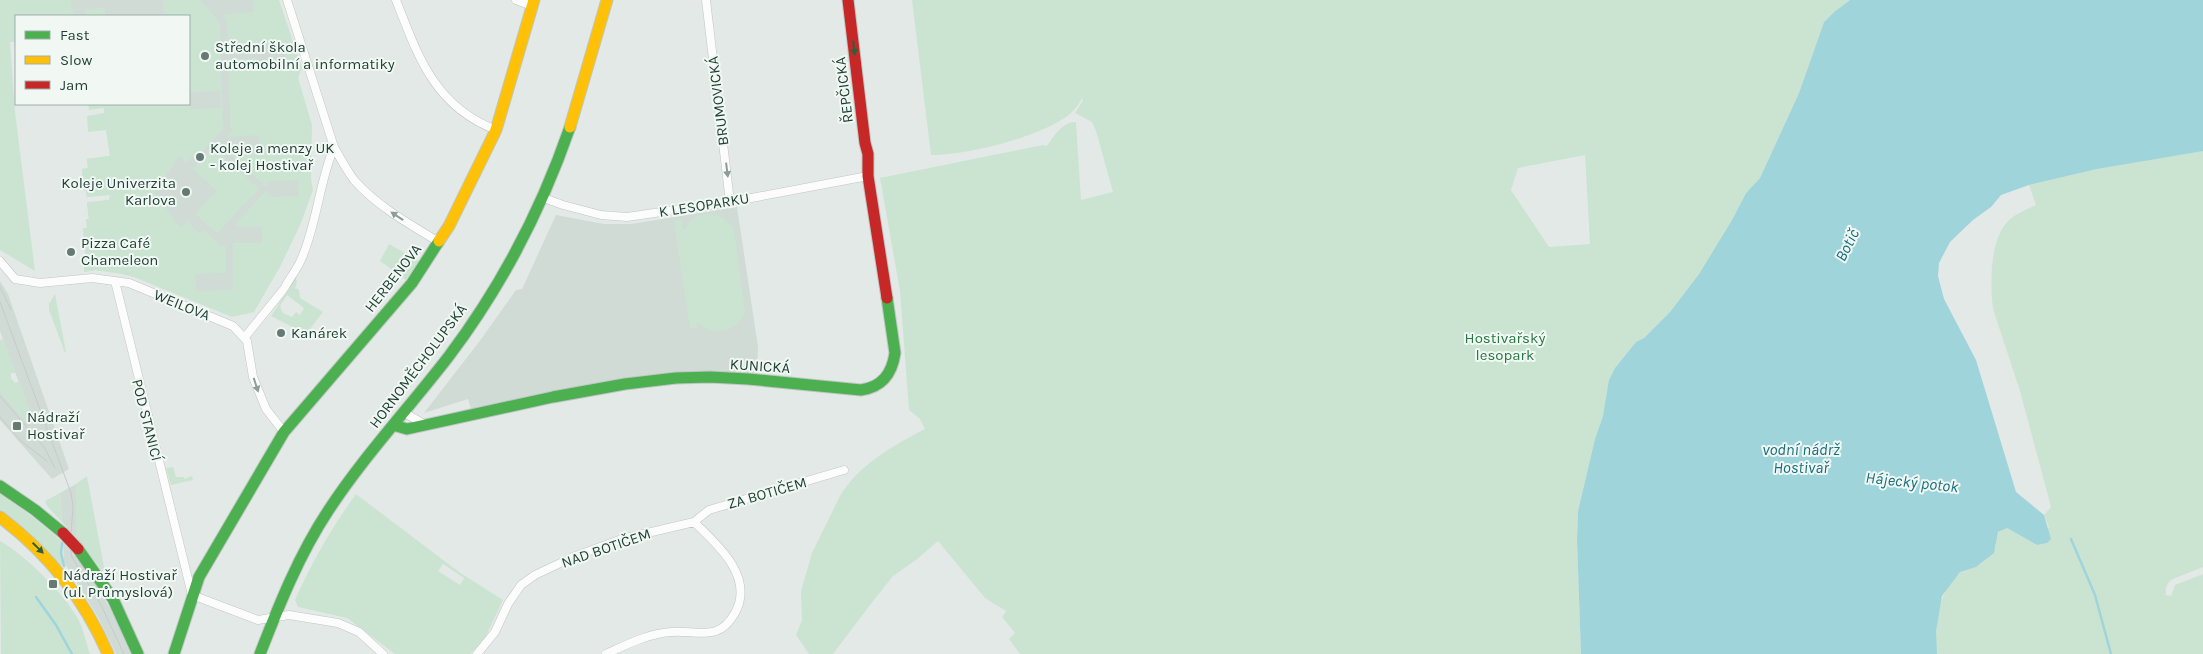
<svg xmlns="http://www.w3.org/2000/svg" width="2203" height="654" font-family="Karla,sans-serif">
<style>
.built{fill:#d0dbd6}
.green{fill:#cbe4d2;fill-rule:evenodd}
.water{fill:#a0d4db}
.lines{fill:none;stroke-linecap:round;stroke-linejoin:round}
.stream{stroke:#a0d4db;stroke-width:2.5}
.street-casing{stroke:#c0c6c3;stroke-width:9}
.fast-casing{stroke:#bec7c3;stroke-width:13}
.slow-casing{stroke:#bec7c3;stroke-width:13}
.jam-casing{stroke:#bec7c3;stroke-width:13}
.street{stroke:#fbfcfb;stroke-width:8}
.fast{stroke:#4caf50;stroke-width:11}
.slow{stroke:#ffc107;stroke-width:11}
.jam{stroke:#c62828;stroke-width:11}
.tram{stroke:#c6cbc9;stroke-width:1}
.jam-bridge-casing{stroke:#bec7c3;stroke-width:13;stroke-linecap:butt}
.jam-bridge{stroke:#c62828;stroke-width:11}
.oneway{fill:#2c603d}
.oneway2{fill:#8d9d98}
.poi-dot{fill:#647a73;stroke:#f1f8f4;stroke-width:2}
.labels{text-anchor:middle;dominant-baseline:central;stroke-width:4;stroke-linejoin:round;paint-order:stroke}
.poi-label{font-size:15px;fill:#1f3e35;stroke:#f1f8f4;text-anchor:start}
.street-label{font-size:15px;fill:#1f3e35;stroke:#f1f8f4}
.park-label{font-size:15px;fill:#277844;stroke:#f1f8f4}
.water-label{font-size:16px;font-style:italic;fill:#156f7e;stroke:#f1f8f4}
</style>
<rect width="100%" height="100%" fill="#e3e9e6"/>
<path class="built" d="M68 0H274L281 9 305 188 249 298 166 290 138 278 110 271 95 270 84 272V263H86L83 228H87L86 219H89L87 203 110 200V194L87 197 86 191H84L82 169 88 168 87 159 110 156 103 104H189V16H67Z
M737 207 758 347 757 374H662L601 382 471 409 468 399 424 413 479 342 516 290 522 289 556 215 604 224H631Z
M0 281 8 294 69 469 52 479 0 420V391L26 422H31L32 418 0 331Z
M76 484 77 493 76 537 62 522 60 493Z
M63 543 85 568 101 592 118 624 131 654H116L98 617 64 562Z"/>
<path class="green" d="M0 0H71V9H73L74 16H16V42H10L15 112 35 271 0 250Z
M163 0H200L220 23 223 129 197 157H193L186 162 193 169 214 147 258 188V190L217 233 195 214 187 222 200 234 204 230 221 247 223 245 226 247V273L195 274 196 291 233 290V243H262V227L233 226 265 192H268L269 197 299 196 298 180 268 181V186H265L230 154 259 152V135L227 137 231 131 228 60 256 58 257 63 287 59 285 43 255 47 256 52 228 55 227 21 222 15 253 12V0H279L302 68 298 78 312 125 311 179 313 190 301 223 280 267 254 312 232 317 129 275 95 270 84 272V263H86L83 228H87L86 219H89L87 202 109 200 110 195 87 197 86 191H84L82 169 88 168 87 159 110 156 106 130 88 132 87 116 104 113V108L89 110 88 104H189V16H164ZM220 91 221 108 190 109 189 92ZM179 156 217 191 181 228 154 193Z
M912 0H1850L1834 12 1824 22 1799 93 1760 178 1746 193 1732 220 1699 274 1670 312 1644 338 1636 342 1615 368 1603 416 1595 439 1578 511 1577 540 1581 654H1020L1009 639 1015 633 1002 617 1006 611 985 598 938 541 916 560 893 576 870 605 833 654H809L796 635 802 620 801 591 812 553 840 496C858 465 894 445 925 429L920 419 909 410 900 291 880 178 1043 145 1047 146C1054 136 1062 122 1076 122L1081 200 1113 192 1096 131 1092 122 1075 113 1082 102 1083 97C1080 101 1078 106 1074 110 1051 135 965 156 931 155ZM1585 155 1590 244 1549 247 1511 190 1518 168Z
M105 8V16H75H86V9Z
M2192 151H2203V567L2173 579C2167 582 2165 588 2166 595L2171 596 2175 585 2203 574V654H1937C1933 629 1939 588 1960 572 1964 569 1970 569 1975 567 1984 562 1991 555 1996 546 1995 537 1997 530 2007 528L2037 545 2049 527 2044 515 2051 507 2020 391 1993 309C1990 285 1990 246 2004 226 2011 215 2025 210 2036 205L2029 185 2097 169Z
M704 214C718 215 727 217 734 230L745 313C736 333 714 336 697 322L698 327 690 328 674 221 681 220 683 231 692 219Z
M389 244 419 261 406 280 380 261Z
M296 277 297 283 295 288 299 290 300 298 323 312 306 334 271 316ZM287 295 304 308 300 315 296 312 292 317 283 313 280 306Z
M55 294 66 352 65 353 49 310V304Z
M3 339 16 373H11V378L15 383 19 381 32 418 29 422H26L0 391V340Z
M173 467 176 477H184V479L192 476 193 480 171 485 166 468Z
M87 476 105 572 104 573 76 537V484Z
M60 493 62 522 47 506 45 501Z
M0 494 34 518 61 541 60 552 63 564 61 566 11 519 0 511Z
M356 494 459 572 503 600 484 640 470 654H395L347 618 298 607 295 600C312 562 332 527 356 494ZM443 564 464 578 460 585 438 571Z
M0 541C24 554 67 596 79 621 84 631 86 643 90 654H1Z"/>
<path class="water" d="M1850 0H2203V151L2097 169 2029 185 2001 195 1991 207 1973 220 1950 242 1939 263 1938 276 1944 299 1976 360 2016 492 2044 515 2051 539 2047 543 2037 545 2007 528 1998 532 1994 553 1976 567 1960 572 1942 596 1936 631 1937 654H1581L1577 540 1578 511 1595 439 1603 416 1609 380 1615 368 1636 342 1644 338 1670 312 1699 274 1732 220 1746 193 1760 178 1799 93 1824 22 1834 12Z"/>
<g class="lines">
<path class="stream" d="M2071 539 2095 595 2111 654
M62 543 61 553 64 566
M36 597 56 625 72 654"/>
<defs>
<path id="street" d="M287 0 334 147C340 158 346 169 354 180 377 206 409 224 439 242
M396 0C418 56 434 106 496 130
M516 0 532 6
M706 0 730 202
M541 197 563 205 601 215 627 217 730 202 868 176
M0 261 15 279 40 283 92 278 129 283 233 326 247 341 253 377 266 409 284 432
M115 281 192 595 258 620 289 615 338 623 359 632 383 654
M285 287C290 278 297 269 301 260 317 224 319 183 334 147
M245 337 283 290
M403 412 424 424
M477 654 495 632 508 604 521 585 535 575 573 557 622 539 694 522 709 510 844 470
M606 654C628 644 647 634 671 632 687 630 700 636 716 631 725 628 731 620 735 613 755 577 717 544 694 522"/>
<path id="fast" d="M393 425 407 429 553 397 625 384 676 378 710 377 748 379 861 390C882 387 892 374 895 353L887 298
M0 486 35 510 63 533
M78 549 113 599 138 654
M174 654 199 577 284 432 412 283 439 241
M260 654C279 605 299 555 328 511 364 456 409 408 449 356 501 287 542 208 570 127"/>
<path id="slow" d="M570 127 607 0
M439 241 449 226 496 130 534 0
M0 517C49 554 84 598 108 654"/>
<path id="jam" d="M848 0 865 143 868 154V176L887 298"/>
</defs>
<use href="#street" class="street-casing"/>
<use href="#fast" class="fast-casing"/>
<use href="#slow" class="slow-casing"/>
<use href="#jam" class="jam-casing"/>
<use href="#street" class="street"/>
<use href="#fast" class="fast"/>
<use href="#slow" class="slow"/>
<use href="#jam" class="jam"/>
<path class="tram" d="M0 287 11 310
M0 302 71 493 73 506 70 547 72 557 101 605 124 654
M0 396 44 447 55 468
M0 417 21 441 47 461"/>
<defs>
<path id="jam-bridge" d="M63 533 78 549"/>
</defs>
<use href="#jam-bridge" class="jam-bridge-casing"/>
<use href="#jam-bridge" class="jam-bridge"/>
</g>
<defs><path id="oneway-solid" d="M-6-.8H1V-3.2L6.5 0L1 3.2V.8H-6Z" transform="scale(1.25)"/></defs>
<g class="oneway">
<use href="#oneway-solid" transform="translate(854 48) rotate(83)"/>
<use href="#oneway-solid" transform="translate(38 548) rotate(44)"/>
</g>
<g class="oneway2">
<use href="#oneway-solid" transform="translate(727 170) rotate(83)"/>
<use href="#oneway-solid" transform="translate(397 216) rotate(-146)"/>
<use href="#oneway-solid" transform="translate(256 385) rotate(72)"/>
</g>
<g class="poi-dot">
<circle cx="205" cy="56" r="5"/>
<circle cx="200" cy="157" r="5"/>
<circle cx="186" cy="192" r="5"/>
<circle cx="71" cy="252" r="5"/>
<circle cx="281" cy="333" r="5"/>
<rect x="12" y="421" width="10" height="10" rx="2.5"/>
<rect x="48" y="579" width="10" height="10" rx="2.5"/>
</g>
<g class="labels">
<g class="poi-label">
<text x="215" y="47">Střední škola<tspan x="215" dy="17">automobilní a informatiky</tspan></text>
<text x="210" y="148">Koleje a menzy UK<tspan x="210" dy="17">- kolej Hostivař</tspan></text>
<text x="176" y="183" text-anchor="end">Koleje Univerzita<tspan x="176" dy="17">Karlova</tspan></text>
<text x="81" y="243">Pizza Café<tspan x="81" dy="17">Chameleon</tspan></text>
<text x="291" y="333">Kanárek</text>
<text x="27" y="417">Nádraží<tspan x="27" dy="17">Hostivař</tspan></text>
<text x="63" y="575">Nádraží Hostivař<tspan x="63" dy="17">(ul. Průmyslová)</tspan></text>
</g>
<g class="street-label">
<text transform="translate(844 90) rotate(-97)">ŘEPČICKÁ</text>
<text transform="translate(718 101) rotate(-97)">BRUMOVICKÁ</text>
<text transform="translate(704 205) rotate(-9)">K LESOPARKU</text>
<text transform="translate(393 278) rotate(-52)">HERBENOVA</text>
<text transform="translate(182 305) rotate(22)">WEILOVA</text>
<text transform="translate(418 366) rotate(-53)">HORNOMĚCHOLUPSKÁ</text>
<text transform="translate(760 366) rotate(4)">KUNICKÁ</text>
<text transform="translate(147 420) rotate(76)">POD STANICÍ</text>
<text transform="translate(767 493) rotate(-16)">ZA BOTIČEM</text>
<text transform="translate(606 548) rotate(-19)">NAD BOTIČEM</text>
</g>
<g class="park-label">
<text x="1505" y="338">Hostivařský<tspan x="1505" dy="17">lesopark</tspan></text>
</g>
<g class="water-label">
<text transform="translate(1847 245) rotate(-63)">Botič</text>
<text x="1801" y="449">vodní nádrž<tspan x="1801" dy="18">Hostivař</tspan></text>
<text transform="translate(1912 482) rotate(6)">Hájecký potok</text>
</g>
</g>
<rect x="15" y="15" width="175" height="90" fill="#f1f8f4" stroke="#9daea8"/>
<rect x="25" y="31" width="25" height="8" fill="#4caf50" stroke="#9daea8"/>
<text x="60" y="40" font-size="15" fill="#1f3e35">Fast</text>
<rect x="25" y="56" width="25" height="8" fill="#ffc107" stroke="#9daea8"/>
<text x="60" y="65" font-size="15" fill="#1f3e35">Slow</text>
<rect x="25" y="81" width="25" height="8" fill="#c62828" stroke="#9daea8"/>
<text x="60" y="90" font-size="15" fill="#1f3e35">Jam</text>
</svg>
